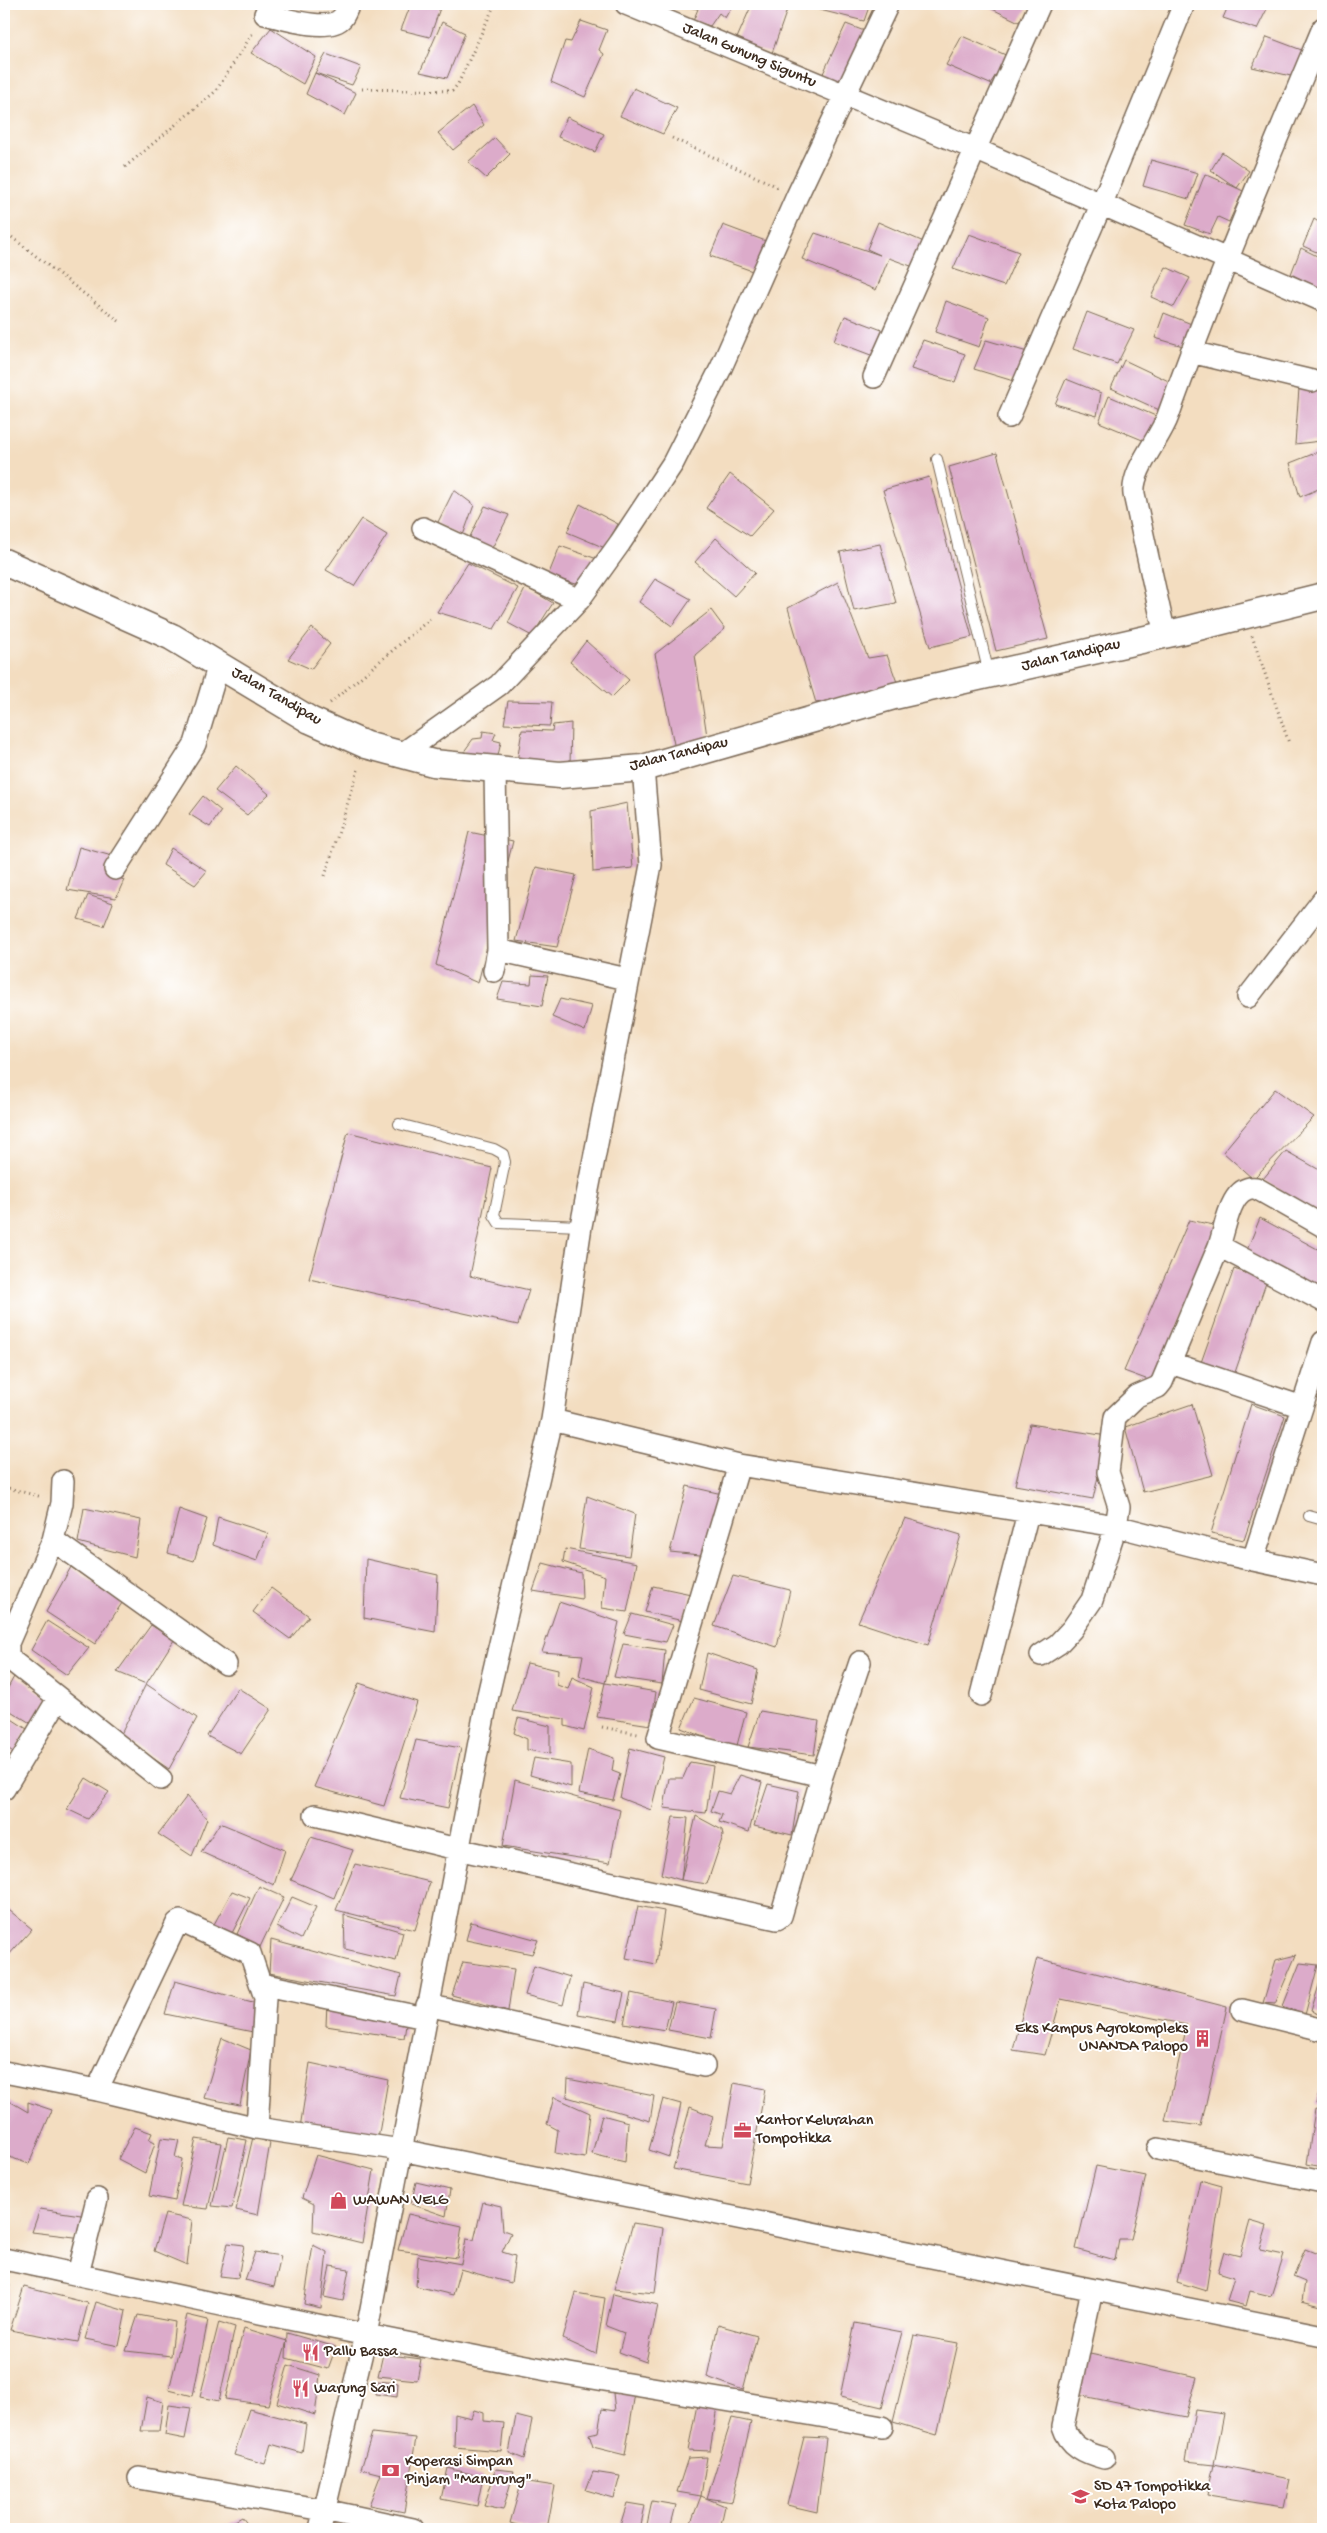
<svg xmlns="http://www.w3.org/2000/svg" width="1327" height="2533" font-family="'Gochi Hand',sans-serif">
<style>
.building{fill:#dcabca}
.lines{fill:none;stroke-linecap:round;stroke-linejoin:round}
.service-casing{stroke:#7b6957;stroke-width:12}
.minor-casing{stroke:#7b6957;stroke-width:24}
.tertiary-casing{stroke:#7b6957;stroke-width:29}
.path{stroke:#7b6957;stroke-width:3;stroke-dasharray:1 4;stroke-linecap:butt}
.service{stroke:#fff;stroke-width:10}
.minor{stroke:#fff;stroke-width:21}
.tertiary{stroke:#fff;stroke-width:26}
.labels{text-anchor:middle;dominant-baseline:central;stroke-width:4;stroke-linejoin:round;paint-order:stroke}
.street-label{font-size:16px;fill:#3b2a1e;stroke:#fff}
.poi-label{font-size:16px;fill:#3b2a1e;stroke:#fff;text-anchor:start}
</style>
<rect width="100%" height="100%" fill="#fff"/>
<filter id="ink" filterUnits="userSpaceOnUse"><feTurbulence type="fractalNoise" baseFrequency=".02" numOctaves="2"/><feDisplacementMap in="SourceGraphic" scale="10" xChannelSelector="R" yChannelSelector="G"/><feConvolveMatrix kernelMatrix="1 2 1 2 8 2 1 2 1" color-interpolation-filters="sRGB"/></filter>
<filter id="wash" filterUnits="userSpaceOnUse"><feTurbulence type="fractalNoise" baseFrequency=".0096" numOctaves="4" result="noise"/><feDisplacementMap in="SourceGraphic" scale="20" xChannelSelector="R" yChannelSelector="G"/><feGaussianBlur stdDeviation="1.12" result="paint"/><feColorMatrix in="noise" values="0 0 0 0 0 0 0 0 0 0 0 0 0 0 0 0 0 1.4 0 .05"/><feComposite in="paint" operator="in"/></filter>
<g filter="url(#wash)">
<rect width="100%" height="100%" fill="#f3ddc0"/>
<g id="blocks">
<path class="building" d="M411 4 441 5 430 37 401 30Z
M733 4 725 18 719 13 710 26 693 21 698 9 678 5Z
M752 4H789L772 53 734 45Z
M819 4H870L864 21 816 9Z
M982 4H1030L1019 22Z
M1229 4H1259L1268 7 1257 29 1223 18Z
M581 21 607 30 599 50 604 54 585 97 551 82 565 41 571 42Z
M442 22 465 33 447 78 420 72Z
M846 24 867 32 845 88 820 80Z
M271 28 316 57 303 84 251 53Z
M962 36 1008 56 990 84 946 65Z
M1267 37 1307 52 1295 77 1252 67Z
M326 54 361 67 352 85 315 73Z
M315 73 356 93 345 115 306 94Z
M634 88 677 108 663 134 620 116Z
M472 106 484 125 453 150 438 133Z
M567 117 604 134 595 152 558 137Z
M495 138 510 154 486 178 468 162Z
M1222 152 1249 171 1237 188 1243 191 1229 222 1218 217 1210 234 1185 225 1205 174 1237 188 1211 170Z
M1151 160 1198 173 1189 199 1143 186Z
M1314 219 1323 225V255L1303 246Z
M878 222 926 243 919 269 889 258 876 290 802 259 815 233 880 255 867 249Z
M723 225 771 243 758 273 710 256Z
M969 234 1019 252 1004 286 953 269Z
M1301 248 1323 259V290L1291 274Z
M1166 267 1190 278 1174 307 1151 297Z
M946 301 989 317 979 347 935 332Z
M1087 312 1134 330 1117 364 1073 349Z
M1164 313 1194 325 1183 346 1155 338Z
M845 316 887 332 876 357 834 341Z
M923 340 965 354 955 382 911 369Z
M986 340 1031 353 1020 383 974 369Z
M1124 360 1177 385 1166 413 1111 388Z
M1066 379 1101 393 1097 416 1055 404Z
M1299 388 1323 389 1321 441 1295 444Z
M1109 396 1165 420 1152 444 1099 422Z
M1323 450V487L1300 497 1290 463Z
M997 453 1048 639 996 651 949 467Z
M730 474 774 509 750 536 706 508Z
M929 477 972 637 930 647 883 490Z
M454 490 474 505 462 538 437 524Z
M1323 493V515L1317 496Z
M580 504 618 524 605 548 567 532Z
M485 506 509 515 490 552 467 543Z
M361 519 387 535 354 586 326 570Z
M716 538 755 573 734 596 695 562Z
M880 544 896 603 854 611 840 552Z
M560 546 600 560 583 586 548 576Z
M468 563 518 588 494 629 437 612Z
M655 579 691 599 672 626 639 602Z
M838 582 868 658 887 655 898 685 816 703 788 608Z
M526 587 553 603 532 636 508 623Z
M711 610 725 629 695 655 708 743 675 749 655 654Z
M312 628 330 644 311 669 288 659Z
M586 641 629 680 612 697 570 662Z
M508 701 552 702 550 726 504 724Z
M571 723 570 764 517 762 522 730 552 731 553 725Z
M483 731 496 733 493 740 501 742 497 760 460 757 473 739 482 738Z
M236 766 269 794 247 815 215 791Z
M203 796 221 811 210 827 189 814Z
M627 803 633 868 593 872 591 811Z
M469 832 513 841 478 983 436 965Z
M79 847 112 856 105 872 124 880 116 898 67 890Z
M171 848 207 871 195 885 163 865Z
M536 867 576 875 557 947 516 941Z
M88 895 113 903 104 926 78 919Z
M532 975 548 976 542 1006 497 999 503 982 531 984Z
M560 999 592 1006 585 1031 552 1017Z
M1275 1089 1314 1117 1253 1179 1223 1152Z
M348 1132 492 1168 470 1276 529 1290 518 1325 309 1279Z
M1286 1151 1323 1172V1217L1263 1179Z
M1260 1218 1323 1252V1291L1245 1255Z
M1189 1220 1219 1226 1154 1382 1124 1371Z
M1234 1269 1267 1280 1232 1381 1198 1371Z
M1192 1404 1213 1475 1143 1492 1125 1427Z
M1251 1404 1285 1416 1244 1540 1211 1533Z
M1030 1424 1107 1436 1093 1499 1015 1485Z
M687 1486 722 1494 710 1556 670 1552Z
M587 1496 635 1514 629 1556 579 1549Z
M84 1508 141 1520 135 1557 78 1542Z
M179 1509 207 1519 194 1561 168 1553Z
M218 1517 268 1533 257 1561 213 1545Z
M905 1518 961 1535 928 1645 858 1622Z
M565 1549 637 1563 627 1612 602 1608 605 1576 563 1562Z
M366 1559 438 1575 435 1632 364 1618Z
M543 1563 581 1573 582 1599 533 1591Z
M71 1567 122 1603 95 1644 46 1612Z
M733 1576 790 1590 777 1647 714 1626Z
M653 1586 691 1594 683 1621 645 1612Z
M271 1588 309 1616 290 1639 253 1612Z
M559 1602 619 1622 605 1683 579 1676 583 1655 542 1652Z
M632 1614 673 1625 666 1642 624 1634Z
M47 1621 89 1648 67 1675 31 1650Z
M151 1625 174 1640 146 1684 117 1672Z
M623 1644 665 1650 662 1684 614 1677Z
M707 1653 758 1670 751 1704 699 1690Z
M527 1663 558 1670 557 1685 568 1689 572 1677 594 1687 584 1731 565 1726V1719L512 1711Z
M15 1675 48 1698 32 1724 4 1707V1695Z
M359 1683 417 1702 384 1806 314 1787Z
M605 1683 656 1692 651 1725 597 1717Z
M146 1684 197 1718 169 1769 120 1736Z
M238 1688 271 1709 241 1754 207 1736Z
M694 1698 746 1712 736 1749 681 1728Z
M760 1711 819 1721 814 1755 748 1747Z
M4 1714 27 1729 15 1753 4 1746Z
M518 1718 550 1726V1754L527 1750V1739L514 1733Z
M416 1740 461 1748 448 1808 400 1798Z
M630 1748 664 1757 651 1810 620 1798Z
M588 1749 614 1758 612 1771 620 1774 613 1800 579 1793Z
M534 1758 571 1764V1787L530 1775Z
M690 1762 713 1766 706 1813 664 1808 669 1778H683Z
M740 1775 762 1782 749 1832 719 1822 722 1815 711 1811 718 1791 730 1794Z
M86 1778 109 1792 88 1819 67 1809Z
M515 1780 620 1810 610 1863 503 1846Z
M768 1784 799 1791 792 1835 754 1826Z
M187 1796 207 1819 192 1856 158 1834Z
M696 1816 722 1830 723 1836 707 1884 681 1880Z
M673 1817 688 1818 681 1880 661 1874Z
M220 1823 285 1850 274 1885 201 1852Z
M311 1837 353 1850 334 1898 291 1880Z
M355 1864 430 1882 415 1930 336 1910Z
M259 1886 284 1897 260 1947 237 1934Z
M232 1891 250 1898 230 1937 212 1928Z
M292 1897 316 1907 301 1939 277 1927Z
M4 1906 32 1929 7 1957 4 1955Z
M638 1906 664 1911 656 1964 626 1958Z
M344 1915 403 1932 396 1961 345 1949Z
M471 1922 538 1940 532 1954 466 1940Z
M271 1940 401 1975 396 1996 269 1973Z
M1296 1955 1275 2004 1263 2003 1276 1960Z
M1037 1958 1227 2007 1201 2126 1165 2121 1187 2025 1061 1999 1045 2055 1013 2050Z
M463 1962 514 1969 508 2011 452 1995Z
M1300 1963 1318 1965 1305 2015 1283 2006Z
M534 1966 570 1977 563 2005 525 1995Z
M1323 1972V2016L1311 2011Z
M175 1981 256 2003 253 2032 165 2014Z
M583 1984 624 1993 618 2021 578 2014Z
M631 1993 672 2002 665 2030 624 2023Z
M327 2002 407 2019 404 2038 326 2026Z
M675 2002 716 2009 711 2038 668 2030Z
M222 2038 251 2050 240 2105 204 2098Z
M310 2063 388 2080 378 2139 300 2128Z
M1323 2078V2106L1316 2104Z
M568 2079 654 2096 650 2121 567 2097Z
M734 2083 765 2089 747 2183 673 2169 690 2107 713 2116 705 2145 723 2146Z
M554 2097 590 2113 585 2158 555 2153 558 2130 547 2124Z
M6 2099 28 2112V2102L52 2110 29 2164 4 2155V2106Z
M663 2099 681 2104 669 2157 649 2150Z
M1315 2109 1323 2111V2167L1307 2164Z
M602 2115 628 2122 625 2162 592 2154Z
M135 2127 152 2133 149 2140 155 2143 145 2173 118 2159Z
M228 2137 247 2140 232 2208 212 2206Z
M253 2137 270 2143 258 2215 236 2210Z
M161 2138 179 2140 175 2157 182 2159 175 2201 149 2196Z
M196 2139 222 2143 208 2209 181 2206Z
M316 2155 374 2170 362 2243 313 2231 314 2204 302 2198Z
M1096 2166 1146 2176 1131 2239H1119L1115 2260 1076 2249Z
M1200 2180 1222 2186 1206 2291 1177 2282Z
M416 2182 450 2190 446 2216 411 2204Z
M483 2202 501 2206 503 2230 511 2233 502 2252 515 2256 511 2283 460 2269 453 2295 416 2286 418 2256 461 2264 466 2239 474 2240Z
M40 2209 88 2216 83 2238 32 2232Z
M165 2214 192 2220 187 2265 154 2251Z
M408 2214 462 2226 457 2258 398 2250Z
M1250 2221 1267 2226 1260 2250 1284 2255 1271 2296 1250 2291 1246 2306 1227 2301 1234 2277 1218 2272 1224 2252 1240 2256Z
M633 2223 663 2228 655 2293 614 2289Z
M228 2243 244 2245 238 2278 220 2276Z
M313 2245 327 2252 321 2308 304 2304Z
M1305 2249 1323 2256V2293L1321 2306 1302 2301 1305 2282 1293 2277Z
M255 2252 281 2256 274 2287 245 2280Z
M330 2266 349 2269 343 2301 324 2297Z
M4 2284H10L5 2320H4Z
M24 2287 88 2303 78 2342 10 2330Z
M576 2293 605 2298 596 2354 563 2339Z
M613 2294 658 2305 646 2362 619 2352 624 2333 606 2326Z
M96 2302 126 2311 119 2346 85 2339Z
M138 2315 175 2322 171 2356 126 2351Z
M187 2315 208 2320 193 2396 169 2390Z
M219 2322 235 2327 219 2401 200 2397Z
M855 2323 902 2332 882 2407 840 2397Z
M718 2325 757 2336 743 2390 707 2377Z
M244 2328 287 2341 268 2405 225 2399Z
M287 2333 336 2347 328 2369 286 2358Z
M914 2335 958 2343 937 2435 893 2422Z
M383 2354 421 2359 417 2380 378 2376Z
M1090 2354 1197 2377 1186 2417 1078 2395Z
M288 2365 320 2375 315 2415 277 2403Z
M377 2381 398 2383 397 2397 375 2394Z
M613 2393H635L625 2455 593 2447 589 2434 598 2432 602 2409 615 2411Z
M147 2397 163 2402 159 2431H141Z
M169 2405 191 2408 185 2439 165 2435Z
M697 2405 717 2406 710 2451 688 2450Z
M249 2409 306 2424 302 2453 271 2444 265 2464 234 2455Z
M474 2410 484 2413V2421L504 2423 501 2451 454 2447 455 2414 471 2418Z
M1195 2410 1224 2414 1214 2464 1186 2461Z
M516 2416 532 2420 524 2459 509 2453Z
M732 2418 751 2422 732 2502 707 2498Z
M372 2433 416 2438 404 2512 369 2505 381 2474 361 2469Z
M804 2437 826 2438 817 2512 787 2505Z
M707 2457 701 2496 677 2492 688 2458Z
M1214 2464 1290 2479 1284 2507 1207 2495Z
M448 2468 483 2477 477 2506 441 2499Z
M496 2469 514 2471 503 2510 484 2506Z
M593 2472 620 2476 614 2498 586 2490Z
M522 2481 555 2486 547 2529H531L510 2523Z
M701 2496 725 2506 720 2529 689 2528Z
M652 2501 676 2505 670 2529H646Z
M627 2503 645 2506 640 2529H619Z
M242 2517 251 2529H221Z"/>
</g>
</g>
<g filter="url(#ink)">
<use href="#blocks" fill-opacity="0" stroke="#7b6957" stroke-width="1"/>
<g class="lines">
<defs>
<path id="service" d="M937 459 989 674
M399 1124 494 1149 503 1154 505 1162 494 1215 499 1223 581 1226
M1309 1516 1323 1520"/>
<path id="minor" d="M626 4 975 149 1323 301
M265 14C281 18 329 33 342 18 345 15 347 8 349 4
M1191 352 1312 381
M874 377 1040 4
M1009 417 1102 203 1184 4
M423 528 579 600
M1165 635 1134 494C1131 470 1160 439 1168 416 1215 285 1269 157 1323 28
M399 756 499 685 579 600 620 543 673 463 721 368 797 196 888 4
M115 869 195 744 219 664
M498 950 627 979
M494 971 498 950 495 770
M1248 997 1323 900
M1219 1246C1226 1227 1230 1185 1256 1188L1323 1226
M1171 1363 1302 1407
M552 1420 739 1465 1116 1526 1225 1554 1323 1575
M739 1465 658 1738 822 1776
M53 1540 62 1503 63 1481
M1253 1560 1323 1342
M1041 1655 1058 1644 1072 1629 1092 1600 1116 1526 1119 1507 1108 1472 1115 1417 1137 1396 1158 1387 1162 1382 1219 1246 1323 1301
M981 1695 1028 1513
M161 1779 12 1661 8 1654V1643L53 1540 226 1664
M4 1789 58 1699
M315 1815 457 1849 777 1919 781 1916 822 1776 860 1662
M261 1984 425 2018
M427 2005 704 2066
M1242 2010 1323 2030
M4 2072 97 2090 257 2128 401 2150 1323 2336
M97 2090 177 1923 180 1921 250 1953 265 1998 257 2128
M1158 2149 1323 2182
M4 2259C188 2298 373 2338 558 2372 666 2391 774 2407 882 2427
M78 2274 97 2199
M1092 2290 1063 2426C1069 2446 1085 2453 1104 2458
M139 2478 324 2510 413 2529
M320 2529 366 2335 488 1695 552 1420 581 1226 651 865 643 768"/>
<path id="tertiary" d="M4 562 172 637 310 720 366 745 433 763 560 775 643 768 894 696 1190 629 1323 596"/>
</defs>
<use href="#service" class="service-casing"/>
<use href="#minor" class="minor-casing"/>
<use href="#tertiary" class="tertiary-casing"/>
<path class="path" d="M239 4 248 7
M362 89 452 91 458 84 495 4
M672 138 778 187
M125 167 216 91 254 31
M4 231 119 321
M1252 636 1289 743
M330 703 430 619
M325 876 359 767
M4 1487 42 1497
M602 1727 638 1734"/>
<use href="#service" class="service"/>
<use href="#minor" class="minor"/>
<use href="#tertiary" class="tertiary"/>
</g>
</g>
<defs>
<symbol id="building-bare" viewBox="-9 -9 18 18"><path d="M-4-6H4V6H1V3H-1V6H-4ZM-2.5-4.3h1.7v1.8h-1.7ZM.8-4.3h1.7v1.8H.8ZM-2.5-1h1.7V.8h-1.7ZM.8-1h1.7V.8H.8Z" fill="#d1495b" stroke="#fff" stroke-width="2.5" paint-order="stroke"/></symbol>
<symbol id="office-bare" viewBox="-9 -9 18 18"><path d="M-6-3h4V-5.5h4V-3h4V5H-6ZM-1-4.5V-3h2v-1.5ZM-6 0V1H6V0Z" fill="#d1495b" stroke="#fff" stroke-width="2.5" paint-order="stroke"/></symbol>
<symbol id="shop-bare" viewBox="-9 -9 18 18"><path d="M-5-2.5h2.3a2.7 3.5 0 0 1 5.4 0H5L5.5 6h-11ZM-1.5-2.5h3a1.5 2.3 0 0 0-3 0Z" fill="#d1495b" stroke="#fff" stroke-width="2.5" paint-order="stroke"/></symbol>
<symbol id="restaurant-bare" viewBox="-9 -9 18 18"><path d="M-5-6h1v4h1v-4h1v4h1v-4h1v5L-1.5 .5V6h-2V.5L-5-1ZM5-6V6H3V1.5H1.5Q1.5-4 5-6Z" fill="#d1495b" stroke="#fff" stroke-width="2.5" paint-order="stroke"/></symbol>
<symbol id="bank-bare" viewBox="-9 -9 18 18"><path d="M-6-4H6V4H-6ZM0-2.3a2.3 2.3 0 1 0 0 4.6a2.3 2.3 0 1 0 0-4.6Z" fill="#d1495b" stroke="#fff" stroke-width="2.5" paint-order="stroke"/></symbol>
<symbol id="school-bare" viewBox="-9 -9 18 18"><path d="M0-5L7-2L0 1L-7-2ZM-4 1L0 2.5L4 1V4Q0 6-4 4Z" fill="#d1495b" stroke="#fff" stroke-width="2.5" paint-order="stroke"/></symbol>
</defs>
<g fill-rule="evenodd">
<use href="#building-bare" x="1190" y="2026" width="25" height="25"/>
<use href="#office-bare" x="730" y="2118" width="25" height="25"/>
<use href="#shop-bare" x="326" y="2188" width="25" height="25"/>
<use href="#restaurant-bare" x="298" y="2340" width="25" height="25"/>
<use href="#restaurant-bare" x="288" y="2376" width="25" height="25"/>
<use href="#bank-bare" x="378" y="2458" width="25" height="25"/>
<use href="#school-bare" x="1068" y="2484" width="25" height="25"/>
</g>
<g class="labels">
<g class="street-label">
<text transform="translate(749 56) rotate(23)">Jalan Gunung Siguntu</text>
<text transform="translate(1071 656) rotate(-13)">Jalan Tandipau</text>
<text transform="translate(276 697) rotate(30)">Jalan Tandipau</text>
<text transform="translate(679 755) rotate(-14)">Jalan Tandipau</text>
</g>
<g class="poi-label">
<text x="1188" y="2029" text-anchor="end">Eks Kampus Agrokompleks<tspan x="1188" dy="18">UNANDA Palopo</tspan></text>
<text x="756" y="2121">Kantor Kelurahan<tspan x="756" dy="18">Tompotikka</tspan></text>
<text x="353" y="2201">WAWAN VELG</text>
<text x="324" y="2352">Pallu Bassa</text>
<text x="314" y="2389">Warung Sari</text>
<text x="405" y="2462">Koperasi Simpan<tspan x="405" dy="18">Pinjam "Manurung"</tspan></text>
<text x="1094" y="2487">SD 47 Tompotikka<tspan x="1094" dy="18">Kota Palopo</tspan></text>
</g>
</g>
<rect width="1327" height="2533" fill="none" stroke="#fff" stroke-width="20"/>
</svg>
